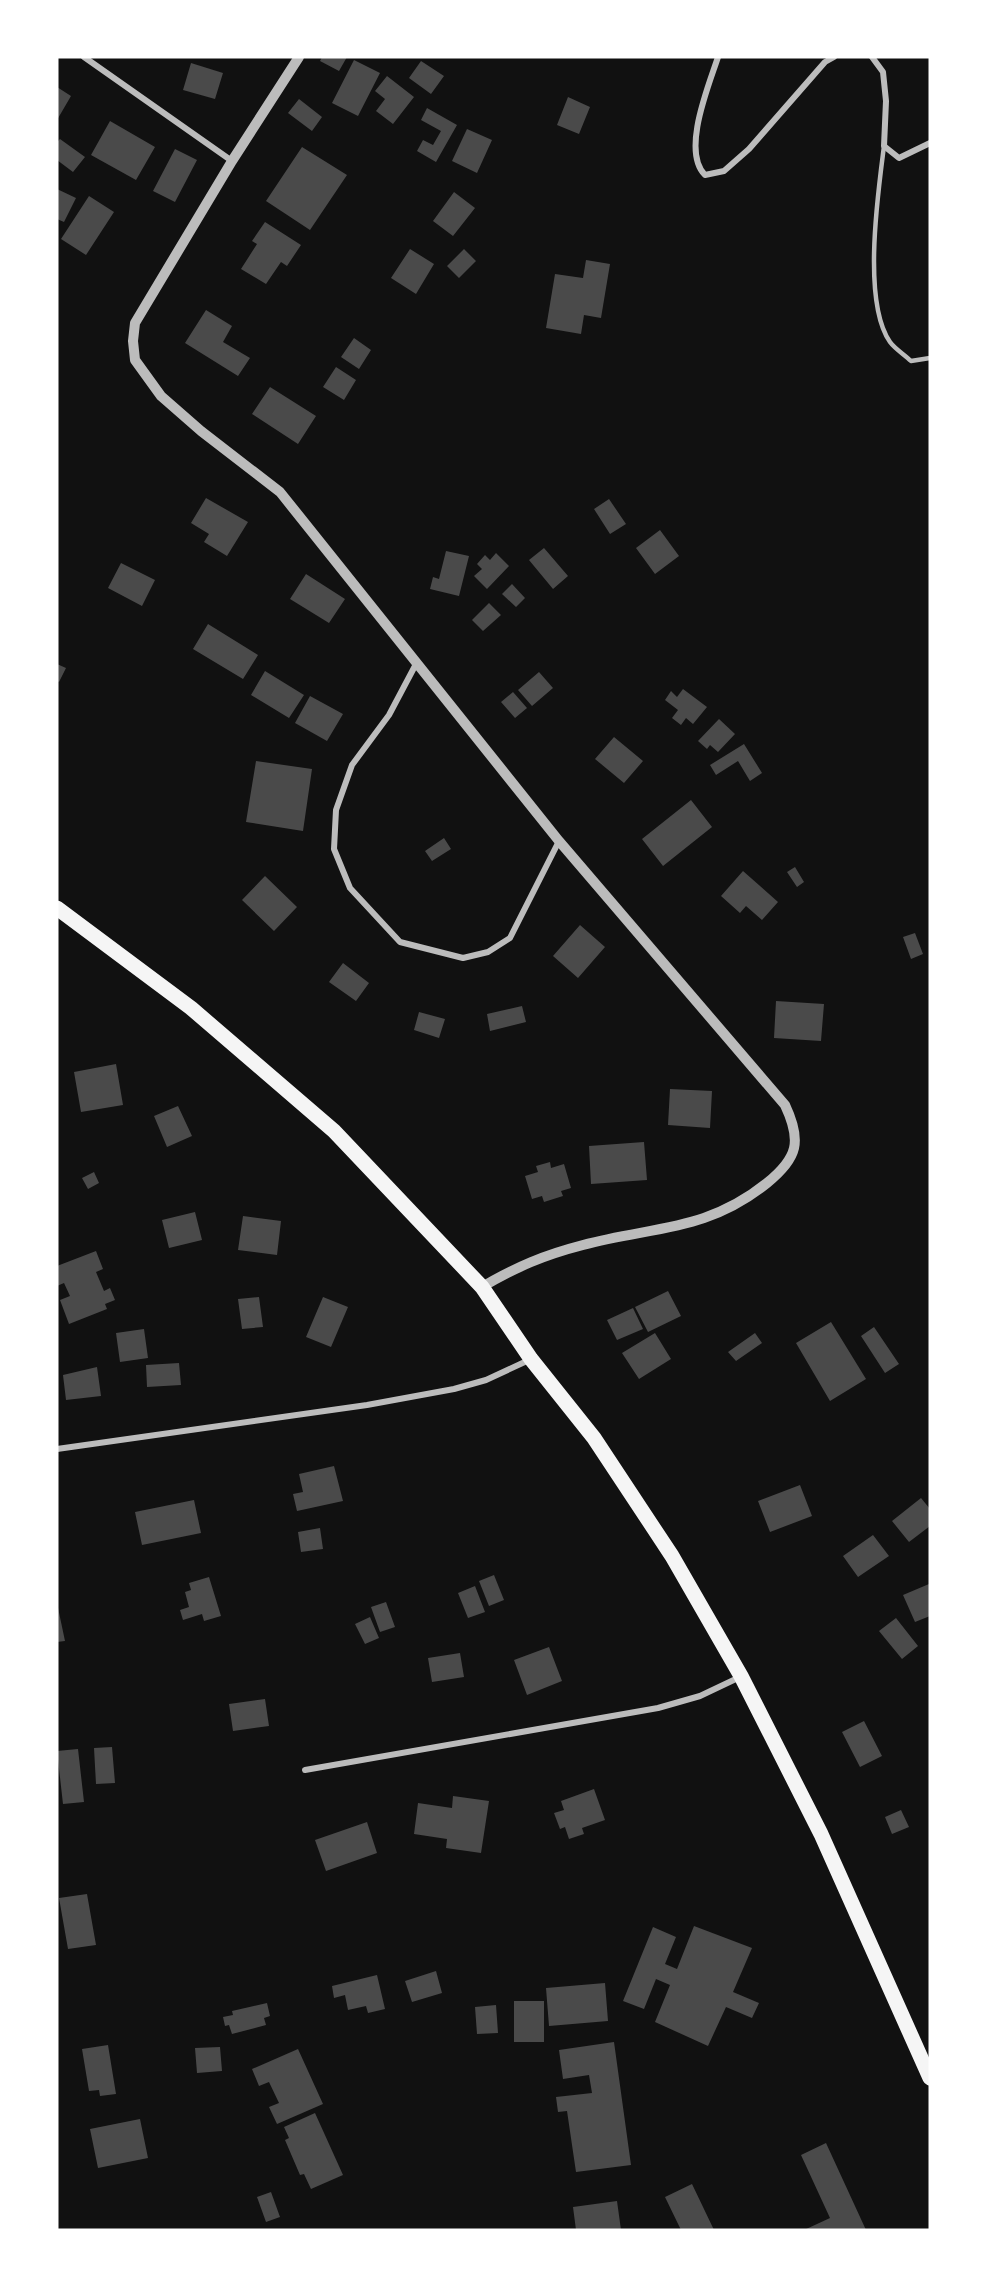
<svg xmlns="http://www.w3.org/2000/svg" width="987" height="2287" font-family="'Asap Condensed',sans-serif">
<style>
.building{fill:#4a4a4a}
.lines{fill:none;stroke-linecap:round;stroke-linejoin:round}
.service{stroke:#bcbcbc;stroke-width:4.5}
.minor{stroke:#bcbcbc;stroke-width:6}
.tertiary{stroke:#bcbcbc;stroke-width:10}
.trunk{stroke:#f5f5f5;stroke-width:15}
</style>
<rect width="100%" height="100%" fill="#111"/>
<path class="building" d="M322 57H347L339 71 320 61Z
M354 60 380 73 358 116 332 103Z
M421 61 444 76 431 94 409 78Z
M191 63 223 73 215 99 183 90Z
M387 76 414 97 393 124 376 111 385 99 375 91Z
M57 87 71 96 57 120Z
M568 97 590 107 579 134 557 125Z
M299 99 322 117 312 131 288 113Z
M427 108 457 125 436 162 417 151 423 140 433 145 441 131 421 120Z
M110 121 155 147 136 180 91 155Z
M467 129 492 140 477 173 452 161Z
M60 139 85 157 73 172 57 160V142Z
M302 147 347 175 310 230 266 201Z
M175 149 197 160 175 202 153 191Z
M57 189 76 198 64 222 57 219Z
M454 192 475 208 453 236 433 221Z
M89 196 114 212 86 255 61 239Z
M265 222 301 245 287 266 281 262 266 284 241 269 257 244 252 241Z
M410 249 434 264 416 294 391 278Z
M464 249 476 261 459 278 447 266Z
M586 260 610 264 601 318 584 315 581 334 546 328 555 274 583 278Z
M206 310 232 326 223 342 250 358 238 376 185 343Z
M354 338 371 350 359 369 341 357Z
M336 367 356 380 344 400 323 387Z
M270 387 316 416 298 444 252 414Z
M206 498 248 522 227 556 204 542 209 534 191 523Z
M609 499 626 524 610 534 594 509Z
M660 530 679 556 655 574 636 548Z
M544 548 568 576 553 589 529 560Z
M446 551 469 556 459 596 430 589 433 577 439 579Z
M496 553 509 566 487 589 474 576 482 569 477 564 485 555 490 560Z
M121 563 155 580 142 606 108 588Z
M306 574 345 599 329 623 290 599Z
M512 584 525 598 516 607 502 594Z
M489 603 501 615 483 631 472 620Z
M208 624 258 655 243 679 193 649Z
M57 664 66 668 59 682 57 681Z
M265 671 304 695 289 718 251 695Z
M539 672 553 688 532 706 518 690Z
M683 689 707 707 693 724 686 718 681 725 672 718 678 710 665 700 671 691 677 697Z
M513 692 527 708 515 718 501 702Z
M310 696 343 714 327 741 295 723Z
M719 719 735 734 718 752 710 745 707 749 698 741Z
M614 737 643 761 624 783 595 759Z
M744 744 762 773 750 781 738 761 716 775 710 765Z
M256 761 312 769 303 831 246 822Z
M691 800 712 827 663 866 642 839Z
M444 838 451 849 432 861 425 851Z
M795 867 804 882 797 887 787 872Z
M743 871 778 902 762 920 746 906 740 913 721 896Z
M265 876 297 907 274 931 242 900Z
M580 925 605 947 578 978 553 956Z
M915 933 923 954 911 959 903 937Z
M343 963 369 983 356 1001 329 982Z
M776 1001 824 1004 821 1041 774 1038Z
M522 1006 526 1022 490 1031 487 1014Z
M419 1012 445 1019 439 1038 414 1030Z
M116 1064 123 1105 81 1112 74 1072Z
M670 1089 712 1091 710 1128 668 1125Z
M178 1106 192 1136 167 1147 154 1116Z
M644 1142 647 1180 591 1184 589 1146Z
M550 1162 551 1168 564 1164 571 1188 561 1191 563 1196 544 1202 542 1196 532 1199 525 1176 538 1172 536 1166Z
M94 1172 99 1183 88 1189 82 1178Z
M195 1212 202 1240 169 1248 162 1220Z
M243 1216 281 1221 277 1255 238 1250Z
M96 1251 103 1269 96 1272 104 1291 110 1288 115 1300 105 1304 107 1309 69 1324 60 1300 70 1296 64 1283 57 1286V1266Z
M668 1291 681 1316 648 1332 635 1307Z
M259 1297 263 1327 242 1329 238 1299Z
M323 1297 348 1307 331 1347 306 1337Z
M633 1308 643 1329 617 1340 607 1320Z
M831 1322 866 1379 830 1401 796 1343Z
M874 1327 899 1364 885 1373 861 1336Z
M144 1329 148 1358 120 1362 116 1333Z
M655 1333 671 1359 639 1379 622 1353Z
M755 1333 762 1343 736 1361 728 1352Z
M179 1363 181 1385 147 1387 146 1365Z
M97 1367 101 1396 66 1400 63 1375Z
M334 1466 343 1501 297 1511 293 1494 303 1492 299 1474Z
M800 1485 812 1516 770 1532 758 1501Z
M921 1498 930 1509V1526L909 1542 892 1521Z
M194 1500 201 1533 142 1545 135 1512Z
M320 1528 323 1549 301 1552 298 1532Z
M873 1535 889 1556 858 1577 843 1556Z
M494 1575 504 1600 489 1606 479 1581Z
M209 1577 221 1616 204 1621 202 1614 183 1620 180 1610 189 1607 185 1592 191 1590 189 1583Z
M929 1584 930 1616 915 1622 903 1595Z
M475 1586 485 1612 468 1618 458 1593Z
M386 1602 395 1627 380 1632 371 1607Z
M57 1603 65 1641 57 1642Z
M370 1617 379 1638 365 1644 355 1624Z
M896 1618 918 1646 902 1659 879 1631Z
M549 1647 562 1681 527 1695 514 1660Z
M460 1653 464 1677 432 1682 428 1658Z
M265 1699 269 1726 233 1731 229 1704Z
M864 1721 882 1756 860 1767 842 1732Z
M112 1747 115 1783 96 1784 94 1748Z
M78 1749 84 1802 63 1804 57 1751Z
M594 1789 605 1820 582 1828 584 1834 569 1839 565 1827 560 1829 554 1813 564 1810 561 1801Z
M453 1796 489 1801 481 1853 446 1848 447 1839 414 1834 418 1803 452 1808Z
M901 1810 909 1827 892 1834 885 1817Z
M367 1822 377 1853 326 1871 315 1840Z
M87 1894 96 1945 68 1949 59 1898Z
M694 1926 752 1948 733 1992 759 2003 752 2018 726 2007 708 2046 655 2022 670 1985 656 1979 644 2009 623 2001 653 1927 676 1937 665 1964 677 1969Z
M436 1971 442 1993 412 2002 405 1981Z
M377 1975 385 2009 368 2013 366 2006 348 2010 345 1995 334 1998 332 1986Z
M605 1983 608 2021 549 2026 546 1988Z
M514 2001H544V2042H514Z
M267 2003 270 2016 264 2018 266 2025 232 2034 229 2025 225 2026 223 2017 233 2015 232 2011Z
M496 2005 498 2033 477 2034 475 2007Z
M614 2042 631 2165 576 2172 567 2111 558 2112 556 2097 592 2093 589 2075 563 2079 559 2050Z
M108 2045 116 2094 100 2096 99 2090 89 2091 82 2049Z
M220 2047 222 2071 197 2073 195 2048Z
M298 2049 323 2104 277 2124 269 2107 279 2103 269 2082 259 2086 252 2069Z
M315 2113 343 2175 311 2189 304 2174 300 2175 285 2140 289 2138 284 2127Z
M140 2119 148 2158 98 2168 90 2129Z
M826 2143 866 2230H804L830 2218 801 2155Z
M692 2184 714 2230H681L665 2197Z
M271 2192 280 2217 266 2222 257 2197Z
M617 2201 621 2230H576L573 2207Z"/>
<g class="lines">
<path class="service" d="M884 146C878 193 862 302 890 342 895 349 905 355 911 361L930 358"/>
<path class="minor" d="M84 57 232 161
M718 57C709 85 681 151 705 175L724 171 749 149 825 62 834 57
M872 57 883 72 886 101 884 146 899 158 930 143
M416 664 389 715 352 765 336 810 334 849 350 888 400 942 463 958 488 952 510 938 559 841
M57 1449 367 1405 454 1389 486 1380 529 1360
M305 1770 658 1708 700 1696 740 1677"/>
<path class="tertiary" d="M299 57 232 161 135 323 133 341 135 360 161 396 201 431 280 492 559 841 785 1105C802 1141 798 1158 767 1183 706 1232 653 1226 583 1245 544 1255 516 1267 482 1287"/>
<path class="trunk" d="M57 908 191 1008 334 1131 482 1287 531 1359 594 1438 672 1556 741 1676 821 1834 930 2078"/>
</g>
<rect width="987" height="2287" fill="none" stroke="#ffffff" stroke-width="117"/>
</svg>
